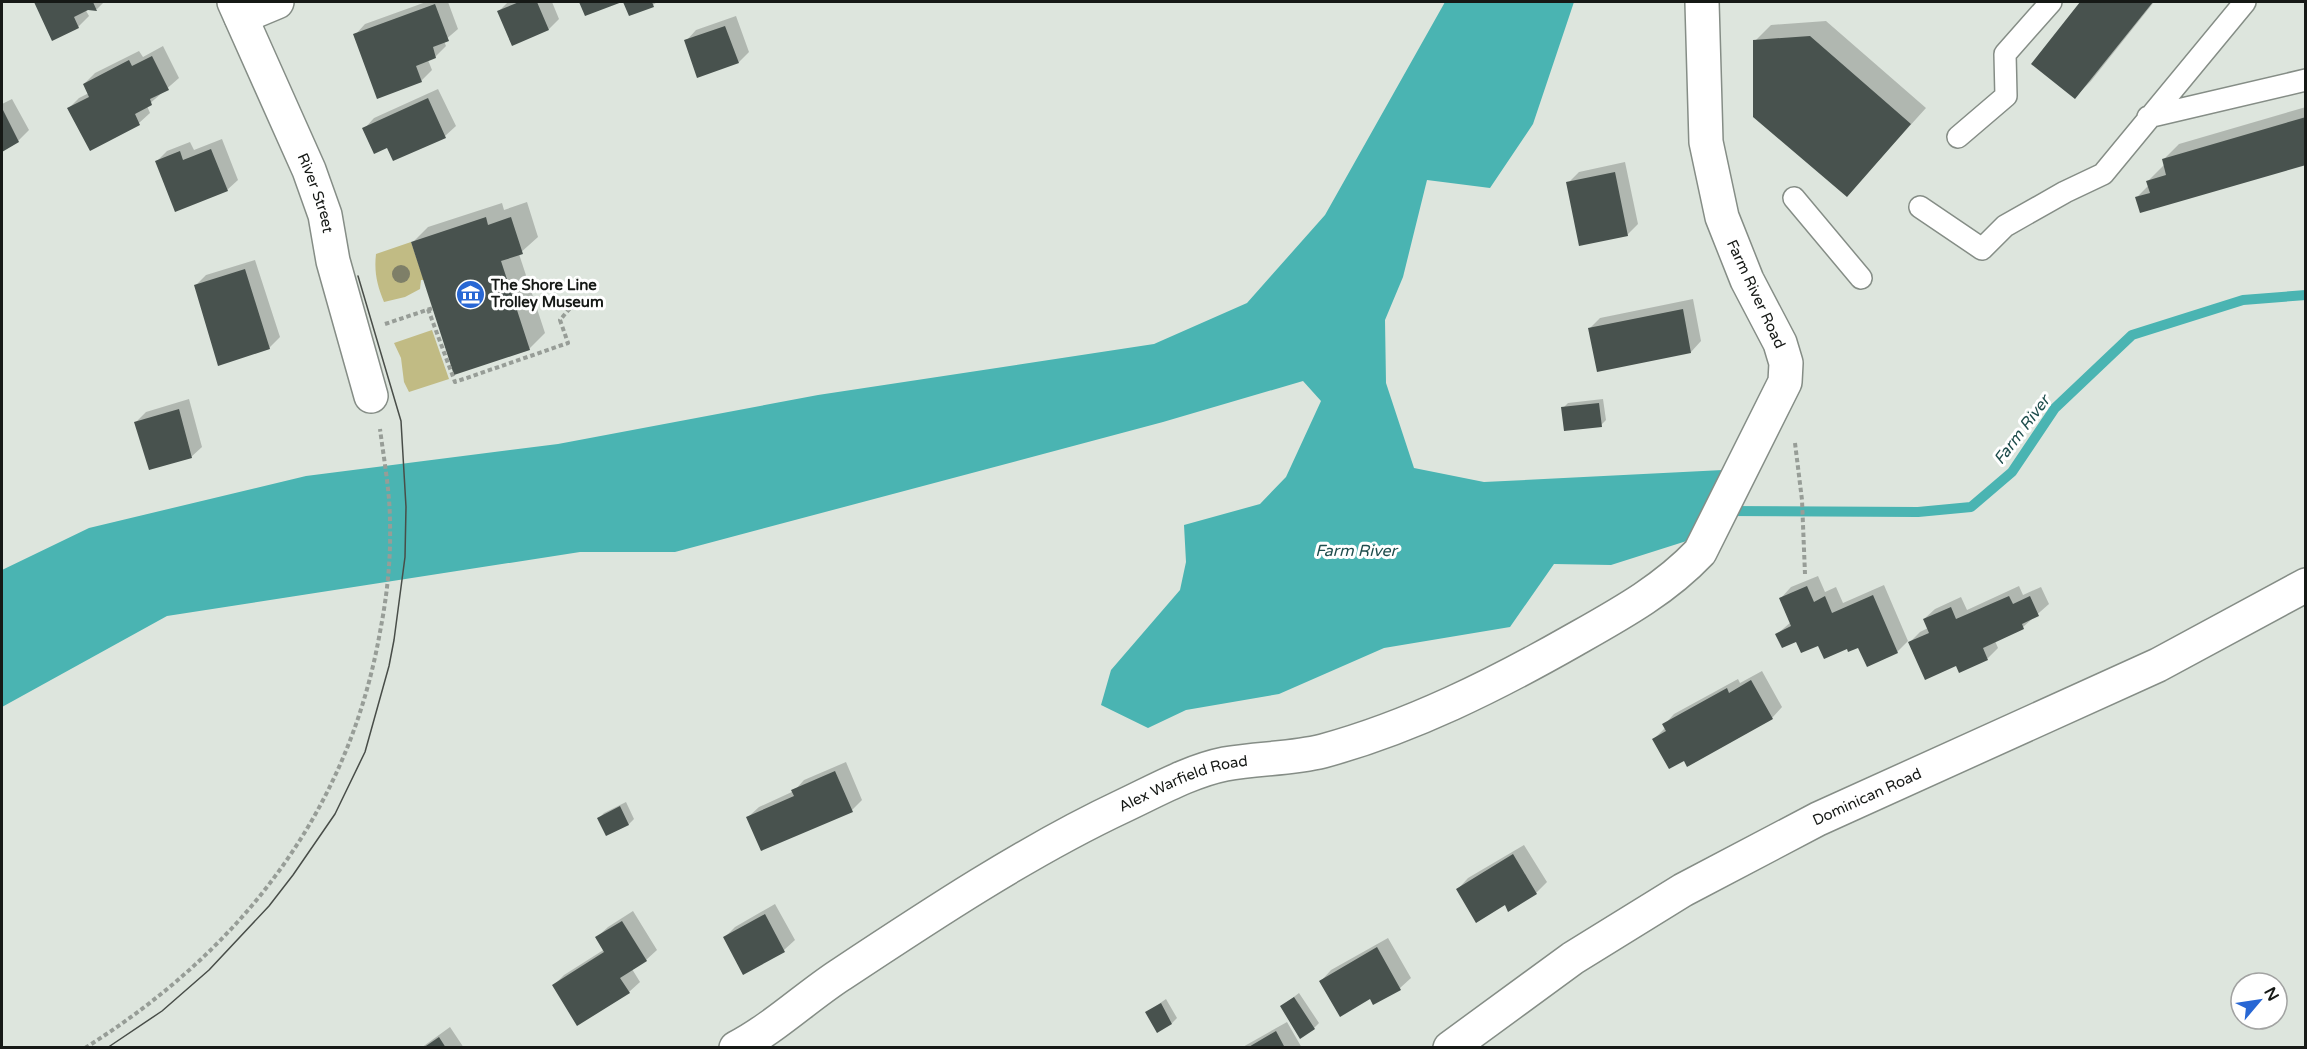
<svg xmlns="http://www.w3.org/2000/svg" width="2307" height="1049" font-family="'Varela Round',sans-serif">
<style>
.green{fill:#c1bb84}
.water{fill:#4ab4b2}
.shadow{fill:#0003}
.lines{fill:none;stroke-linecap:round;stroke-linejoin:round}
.stream{stroke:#4ab4b2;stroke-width:10}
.building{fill:#48524e}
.service-casing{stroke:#858d86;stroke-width:24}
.minor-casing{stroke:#858d86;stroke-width:36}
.path{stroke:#979d97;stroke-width:4;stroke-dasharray:4.5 3;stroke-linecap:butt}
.service{stroke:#fff;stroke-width:21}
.minor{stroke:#fff;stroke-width:33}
.tram{stroke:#484d48;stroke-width:1.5}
.tree{fill:#7e7f68}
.labels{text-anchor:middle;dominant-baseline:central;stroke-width:6;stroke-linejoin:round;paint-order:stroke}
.street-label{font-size:15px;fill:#161916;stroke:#fff}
.poi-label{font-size:15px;font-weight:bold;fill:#161916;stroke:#fff;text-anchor:start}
.water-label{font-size:16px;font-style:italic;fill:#1f4e4d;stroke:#fff}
</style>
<rect width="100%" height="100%" fill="#dde5dd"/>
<path class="green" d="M411 242 424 280H421L420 289 405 297 384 302C377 285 374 272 376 254Z
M432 330 449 379 409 392 404 382 401 358 394 343Z"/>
<path class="water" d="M1445 2H1574L1533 124 1490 188 1427 180 1403 277 1385 320 1386 383 1414 468 1484 482 1723 470 1696 538 1611 565 1554 564 1510 627 1384 648 1279 694 1186 710 1148 728 1101 705 1111 670 1180 590 1186 562 1184 525 1260 504 1286 477 1321 401 1303 381 1163 422 675 552H580L167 616 2 707V570L89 528 306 476 558 444 818 395 1154 344 1247 303 1325 215Z"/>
<path class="shadow" d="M35 2H104L97 9H85L89 16 78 27 53 39Z
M426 2H448L458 29 444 41 446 46 435 57 428 60 432 70 421 81 355 35 365 24Z
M508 2H552L559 19 549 29 499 11Z
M581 2H618L586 14Z
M625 2H657L653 5 630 14Z
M2082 2H2154L2091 81 2075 97 2033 64Z
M736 16 749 52 739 62 686 41 696 30Z
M1826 21 1926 108 1847 195 1755 41 1771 25Z
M163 46 179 78 147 106 150 113 139 123 90 149 69 108 79 98 89 93 84 84 95 73 139 51 143 57Z
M438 89 456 126 445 136 388 146 364 129 374 118Z
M12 99 29 130 18 141 2 150V104Z
M2306 107V163L2137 197 2149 185 2148 181 2164 165V159L2179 144Z
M222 139 238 180 227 190 157 161 167 151 190 142 194 150Z
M1625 162 1638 224 1627 235 1568 183 1579 172Z
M527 202 538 237 519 254 545 333 529 349 413 242 428 227 502 203 504 210Z
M255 260 280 337 269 348 195 286 206 275Z
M1693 299 1701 341 1691 352 1590 328 1600 318Z
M189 399 202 447 191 457 135 423 146 412Z
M1603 399 1606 420 1601 425 1563 408 1568 403Z
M1818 576 1825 592 1836 587 1843 603 1884 585 1908 641 1897 652 1859 646 1847 647 1819 644 1777 634 1791 622 1781 598 1791 587Z
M2019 586 2023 595 2041 587 2049 604 2023 627 1995 641 1998 648 1988 658 1960 671 1957 664 1910 642 1920 632 1928 628 1924 619 1935 609 1961 597 1967 610Z
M1762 671 1782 707 1772 718 1685 759 1654 739 1665 728 1664 725 1674 714 1738 679 1740 683Z
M846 762 862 800 852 810 748 817 759 807 794 791 804 780Z
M626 802 634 819 629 824 607 834 599 818 604 813Z
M1524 845 1547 882 1536 893 1509 909 1505 903 1458 889 1468 878Z
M775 904 795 940 784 950 744 973 724 938 735 927Z
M633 911 657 950 646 960 632 969 640 982 629 992 554 985 564 975 605 949 597 937 608 927Z
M1388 938 1411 978 1400 988 1321 981 1331 970Z
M1299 993 1319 1023 1314 1028 1287 1002Z
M1166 999 1177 1018 1172 1023 1147 1012Z
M1287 1022 1302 1048H1241Z
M450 1027 464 1048H421Z"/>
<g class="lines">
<path class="stream" d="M1725 511 1918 512 1971 507 2012 472 2055 408 2132 335 2243 300 2306 295"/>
</g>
<path class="building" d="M34 2H93L97 11 88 10 74 17 79 28 52 41Z
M519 2H537L549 30 512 46 497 11Z
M579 2H622L585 16Z
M623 2H652L654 7 629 16Z
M2080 2H2153L2075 99 2031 64Z
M435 4 449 41 433 47 436 58 416 66 422 82 377 99 353 34Z
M725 26 739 63 697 78 684 40Z
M1810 36 1911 124 1847 197 1753 117V40Z
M152 56 169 90 150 99 152 105 135 114 140 125 90 151 67 108 89 97 83 84 129 60 132 66Z
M428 98 446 138 393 161 387 148 374 154 362 128Z
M2 108 19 142 2 152Z
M2306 117V165L2140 213 2135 197 2150 193 2146 181 2166 175 2162 159Z
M211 149 228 191 175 212 155 161 180 151 183 160Z
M1615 172 1628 236 1579 246 1566 182Z
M486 217 488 225 511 217 523 254 501 261 530 350 454 375 411 242Z
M245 269 270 349 218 366 194 285Z
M1683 309 1691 353 1597 372 1588 328Z
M1599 403 1602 427 1564 431 1561 407Z
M179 409 192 458 149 470 134 422Z
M1807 586 1814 602 1825 596 1832 613 1873 595 1898 653 1867 667 1858 648 1848 652 1847 649 1824 659 1818 646 1801 653 1796 642 1782 648 1775 634 1791 626 1779 598Z
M2009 596 2013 604 2030 596 2039 616 2022 624 2024 629 1983 648 1988 660 1959 673 1956 666 1925 680 1908 642 1929 633 1923 619 1951 607 1956 619Z
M1751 680 1773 719 1687 767 1684 761 1669 769 1652 739 1666 731 1662 724 1727 688 1729 693Z
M835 771 853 812 761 851 746 817 794 796 791 790Z
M620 806 629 825 606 836 597 818Z
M1513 854 1537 894 1508 912 1505 905 1476 923 1456 889Z
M765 914 785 952 743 975 723 937Z
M622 921 647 961 620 978 630 993 577 1026 552 985 604 952 595 937Z
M1377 947 1401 990 1373 1005 1370 999 1340 1017 1319 981Z
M1294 997 1315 1029 1300 1039 1280 1006Z
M1161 1003 1172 1024 1157 1033 1145 1012Z
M1276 1031 1285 1048H1247Z
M439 1037 446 1048H423Z"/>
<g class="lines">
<defs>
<path id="service" d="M2148 117 2306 80
M1958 137 2006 96 2005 54 2051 2
M1794 198 1861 278
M1920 207 1982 249 2005 226 2065 192 2103 174 2245 2"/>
<g id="minor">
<path id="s1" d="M234 2 309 170 325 215 333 261 371 396"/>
<path d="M241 17 277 2"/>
<path id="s2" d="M736 1048C774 1028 805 998 840 975 929 916 1027 851 1123 806 1155 791 1190 771 1225 764 1258 758 1291 759 1323 751 1411 727 1495 685 1574 640 1620 614 1664 590 1700 552L1785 382 1786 363 1780 343 1747 280 1722 217 1706 142 1702 2"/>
<path id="s3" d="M1450 1048 1573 958 1683 890 1818 819 2158 665 2306 585"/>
</g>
</defs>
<use href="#service" class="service-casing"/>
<use href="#minor" class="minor-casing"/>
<path class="path" d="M428 309 455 382 568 343 560 320 571 307
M385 324 433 308
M1795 443 1802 500 1805 574
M85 1048C240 951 348 813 380 632 387 596 391 560 390 523 390 492 384 460 380 429"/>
<use href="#service" class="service"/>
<use href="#minor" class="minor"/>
<path class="tram" d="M107 1048 162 1011 209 970 269 906 293 875 335 814 365 752 389 666 394 640 405 557 406 507 401 421 358 276"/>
</g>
<circle class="tree" cx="401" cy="274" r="9"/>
<defs>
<symbol id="museum-disc" viewBox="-11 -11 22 22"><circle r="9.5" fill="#2867d4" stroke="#fff"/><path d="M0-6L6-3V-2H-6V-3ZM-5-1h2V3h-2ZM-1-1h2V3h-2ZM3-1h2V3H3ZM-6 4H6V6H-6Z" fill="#fff"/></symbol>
</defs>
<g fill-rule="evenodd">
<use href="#museum-disc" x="454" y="278" width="33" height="33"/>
</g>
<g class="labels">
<g class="street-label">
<text stroke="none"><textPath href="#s1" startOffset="208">River Street</textPath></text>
<text transform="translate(1756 294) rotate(65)">Farm River Road</text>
<text stroke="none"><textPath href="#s2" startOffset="522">Alex Warfield Road</textPath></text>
<text stroke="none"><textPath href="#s3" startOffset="488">Dominican Road</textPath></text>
</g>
<g class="poi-label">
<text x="491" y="285">The Shore Line<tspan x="491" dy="17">Trolley Museum</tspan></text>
</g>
<g class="water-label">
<text transform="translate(2022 430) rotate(-53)">Farm River</text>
<text x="1356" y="551">Farm River</text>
</g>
</g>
<rect width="2307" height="1049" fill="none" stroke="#161916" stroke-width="6"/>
<g transform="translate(2259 1001) rotate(61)"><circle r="28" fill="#ffffff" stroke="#a2a3a2" stroke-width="1.5"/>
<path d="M0-4.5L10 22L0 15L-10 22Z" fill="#2867d4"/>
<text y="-9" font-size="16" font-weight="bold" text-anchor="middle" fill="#161916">N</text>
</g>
</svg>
